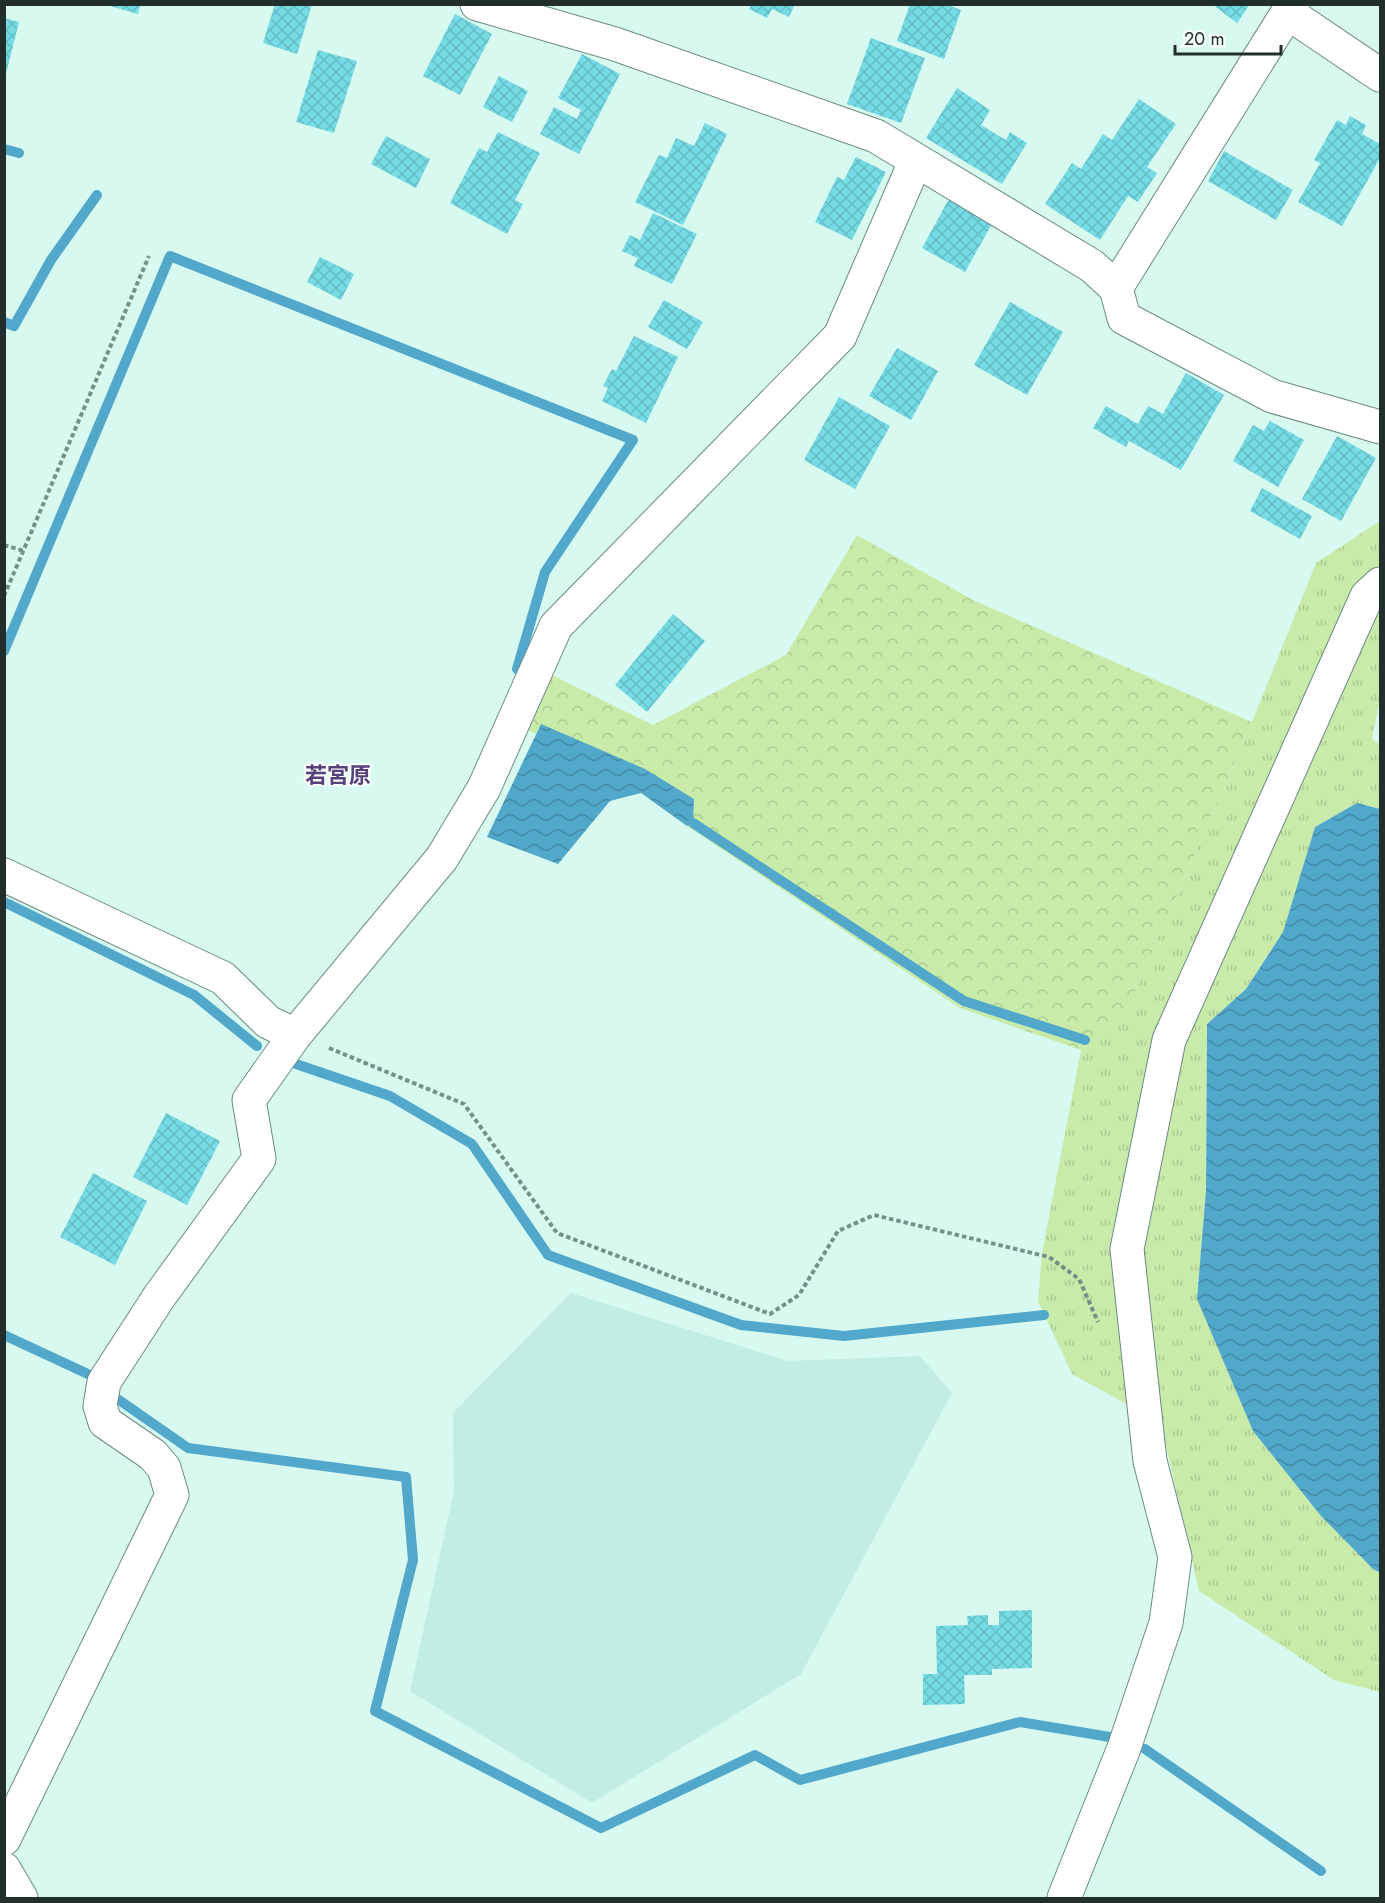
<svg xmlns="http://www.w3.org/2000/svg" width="1385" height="1903" font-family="Jost,'Noto Sans JP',sans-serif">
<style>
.built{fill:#c3ede3}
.grass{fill:url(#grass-tufts)}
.forest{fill:url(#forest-crowns)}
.water{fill:url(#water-waves)}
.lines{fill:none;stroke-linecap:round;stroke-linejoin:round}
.stream{stroke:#52a8cb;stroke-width:10}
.building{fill:url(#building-cross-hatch)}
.minor-casing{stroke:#6b8a83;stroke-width:35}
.path{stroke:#788f89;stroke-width:4;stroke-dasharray:4.5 3;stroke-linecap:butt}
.minor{stroke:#fff;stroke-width:33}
.labels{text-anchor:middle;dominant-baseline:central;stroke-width:4.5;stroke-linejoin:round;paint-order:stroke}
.neighbourhood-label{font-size:22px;font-weight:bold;fill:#58407c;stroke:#f8fffd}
</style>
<defs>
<pattern id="grass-tufts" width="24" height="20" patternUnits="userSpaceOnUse" patternTransform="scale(1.5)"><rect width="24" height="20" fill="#c9eba9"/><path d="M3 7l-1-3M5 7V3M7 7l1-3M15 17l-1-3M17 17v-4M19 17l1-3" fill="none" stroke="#acca92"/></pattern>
<pattern id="forest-crowns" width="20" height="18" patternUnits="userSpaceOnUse" patternTransform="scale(1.5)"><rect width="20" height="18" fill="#c9eba9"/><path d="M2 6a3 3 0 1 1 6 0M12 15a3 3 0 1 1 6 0" fill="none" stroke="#acca92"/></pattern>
<pattern id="water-waves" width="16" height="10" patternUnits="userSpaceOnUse" patternTransform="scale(1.5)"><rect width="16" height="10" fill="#52a8cb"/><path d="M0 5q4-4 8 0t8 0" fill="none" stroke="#4489a5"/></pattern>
<pattern id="building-cross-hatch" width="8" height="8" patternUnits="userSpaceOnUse" patternTransform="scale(1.5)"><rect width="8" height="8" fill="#75dce6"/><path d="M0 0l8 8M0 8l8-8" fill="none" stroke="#65bdc5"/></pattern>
</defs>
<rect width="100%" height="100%" fill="#d7f9f0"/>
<path class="built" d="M571 1293 788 1361 920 1356 952 1393 801 1674 592 1803 410 1691 454 1491 453 1413Z"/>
<path class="grass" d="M1380 521V698L1372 739 1380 745V809L1357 803 1315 827 1283 932 1246 989 1207 1024 1206 1190 1197 1298 1253 1431 1321 1516 1372 1568 1380 1573V1692L1334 1680 1199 1591 1161 1423 1072 1374 1038 1301 1042 1253 1081 1050 1128 1008 1252 722 1316 563Z"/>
<path class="forest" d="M857 535 975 601 1252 722 1128 1008 1081 1050 960 1008 687 826 693 823 541 725 536 734 513 723 538 668 653 725 786 655Z"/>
<path class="water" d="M541 724 645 769 694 799 693 823 687 826 641 793 610 801 558 864 487 837Z
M1357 803 1380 809V1573L1372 1568 1321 1516 1253 1431 1197 1299 1206 1190 1207 1024 1246 989 1283 932 1315 827Z"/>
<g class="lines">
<path class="stream" d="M4 149 19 153
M4 322 14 326 51 260 97 195
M4 651 170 256 633 440 545 572 517 669
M693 823 964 1001 1085 1040
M4 902 194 995 257 1046
M296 1064 390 1096 472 1144 548 1255 741 1325 844 1336 1044 1315
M4 1335 90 1375
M119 1400 188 1448 406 1477 413 1560 375 1711 601 1828 755 1755 800 1780 1020 1722 1110 1737
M1145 1749 1321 1871"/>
</g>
<path class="building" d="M103 4H140L138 14Z
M275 4H312L297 54 263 43Z
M752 4H795L789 17 772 9 767 18 749 9Z
M910 4H945L961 10 944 59 897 41Z
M1212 4H1250L1237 23Z
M455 14 492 34 460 95 423 76Z
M4 18 19 22 5 78H4Z
M871 38 925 58 901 123 847 104Z
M318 50 357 61 334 133 296 122Z
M582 54 620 74 579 154 540 134 554 107 577 119 581 110 558 98Z
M499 76 528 91 512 122 483 107Z
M957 88 990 110 981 125 1006 140 1010 132 1027 143 1002 184 926 138Z
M1139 99 1176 124 1147 167 1157 173 1138 202 1128 196 1100 240 1045 204 1072 163 1081 169 1103 134 1112 140Z
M1350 116 1366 125 1362 134 1380 144V158L1342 226 1298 202 1320 163 1314 160 1337 120 1346 125Z
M705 123 727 134 683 225 635 202 659 155 667 158 676 138 694 146Z
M498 132 540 153 515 200 523 204 507 234 450 203 479 148 487 152Z
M386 136 430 159 416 188 371 164Z
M1224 151 1293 190 1276 220 1208 181Z
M856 157 886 172 852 240 815 222 837 177 844 180Z
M950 197 993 222 965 272 922 248Z
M653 213 697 234 672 284 634 266 638 258 622 251 630 235 640 240Z
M320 257 354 274 341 300 307 282Z
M664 300 703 322 687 349 648 327Z
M1010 302 1063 332 1027 395 974 365Z
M634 336 678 357 646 423 602 401 608 388 603 386 612 369 616 371Z
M897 348 938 371 911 420 869 396Z
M1186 373 1224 395 1181 470 1129 441 1126 447 1093 428 1106 406 1138 424 1148 406 1163 414Z
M839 397 890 426 855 489 804 460Z
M1270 421 1304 440 1278 487 1233 461 1253 425 1264 431Z
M1337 436 1376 458 1341 521 1302 499Z
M1262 488 1312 516 1300 539 1250 511Z
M673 614 705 641 647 712 615 685Z
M166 1113 220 1141 187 1205 133 1177Z
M93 1173 147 1201 115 1265 60 1237Z
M1032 1610V1668L992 1669V1675H964L965 1704 923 1705V1674H937L936 1626 968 1625 967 1616 988 1615V1625H999V1611Z"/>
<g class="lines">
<defs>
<path id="minor" d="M477 4 615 44 876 136 1092 266 1116 288 1124 318 1272 396 1380 427
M1288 13 1380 75
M1116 288 1293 4
M4 875 223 978 268 1022 295 1035
M4 1839 172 1495 164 1468 153 1455 105 1422 100 1406 104 1382 159 1297 259 1159 249 1100 295 1035 442 858 484 788 556 626 840 336 916 160
M4 1869 21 1898
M1064 1898 1124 1748 1166 1623 1175 1557 1150 1461 1127 1249 1169 1040 1367 596 1380 584"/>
</defs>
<use href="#minor" class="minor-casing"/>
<path class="path" d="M4 545 24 551
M4 596 149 256
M329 1048 464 1104 557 1233 770 1314 799 1295 838 1231 874 1215 1049 1257 1079 1279 1098 1322"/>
<use href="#minor" class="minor"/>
</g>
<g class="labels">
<g class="neighbourhood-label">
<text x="338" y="775">若宮原</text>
</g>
</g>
<rect width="1385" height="1903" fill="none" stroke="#212e2b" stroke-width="12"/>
<path d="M1175 45v9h106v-9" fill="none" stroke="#212e2b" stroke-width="3"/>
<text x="1184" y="45" font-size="18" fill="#212e2b" stroke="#f8fffd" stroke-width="4.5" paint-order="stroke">20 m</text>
</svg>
